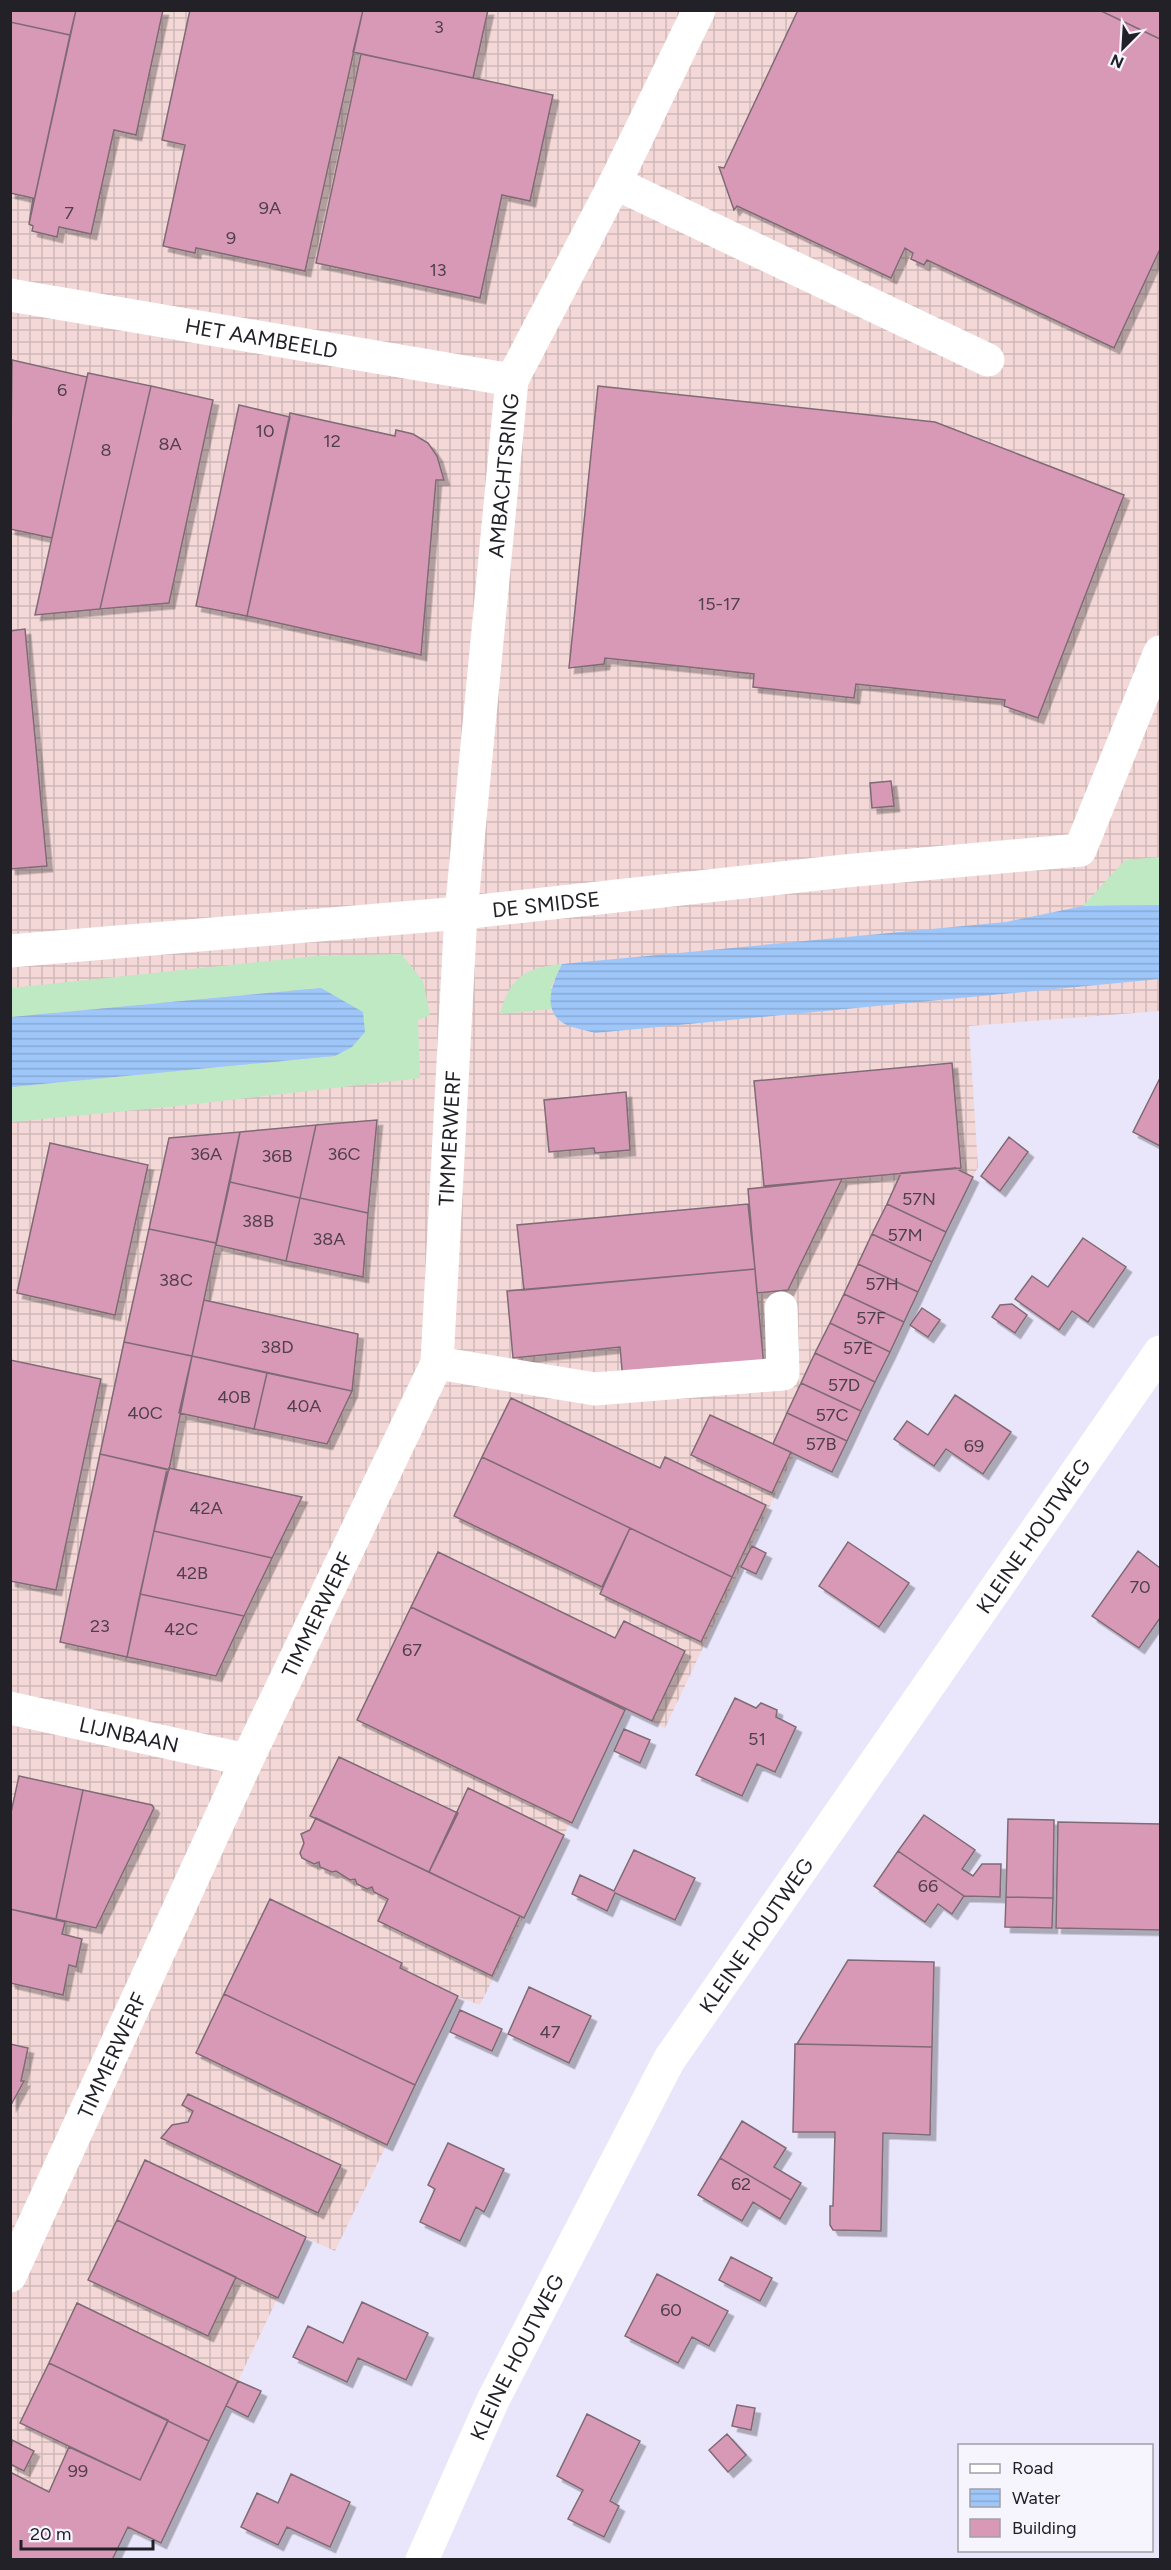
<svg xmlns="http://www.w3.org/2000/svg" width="1171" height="2570" font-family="Figtree,sans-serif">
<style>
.industrial{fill:url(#industrial-grid)}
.grass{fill:#bee9c3}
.water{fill:url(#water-rules)}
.building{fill:#d899b7;stroke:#7f6b74;stroke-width:1.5;filter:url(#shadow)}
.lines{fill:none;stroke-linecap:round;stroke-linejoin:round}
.minor{stroke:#fff;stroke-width:33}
.labels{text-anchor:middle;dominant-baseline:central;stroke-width:5;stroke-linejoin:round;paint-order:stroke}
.number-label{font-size:18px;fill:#503f4c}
.street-label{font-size:21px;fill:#222128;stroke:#f6f5fe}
</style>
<defs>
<pattern id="industrial-grid" width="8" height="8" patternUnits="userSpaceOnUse" patternTransform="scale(1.5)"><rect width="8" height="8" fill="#f3d8d7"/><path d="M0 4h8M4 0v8" fill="none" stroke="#d0b9b9"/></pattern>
<pattern id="water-rules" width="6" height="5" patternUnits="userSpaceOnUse" patternTransform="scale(1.5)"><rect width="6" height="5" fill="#9ec6f9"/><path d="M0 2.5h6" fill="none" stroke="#88aad5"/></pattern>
<filter id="shadow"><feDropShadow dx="5.5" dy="5.5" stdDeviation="0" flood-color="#0004"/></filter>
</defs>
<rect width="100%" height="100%" fill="#e9e6fb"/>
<path class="industrial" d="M11 11H1160V1011L969 1026 978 1167 834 1455 803 1436 665 1728 626 1709 480 2005 458 1997 335 2251 306 2238 161 2543 127 2529 112 2559 11 2560Z"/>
<path class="grass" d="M1160 857V905L1083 906 1125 860Z
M401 954 423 981 430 1015 418 1020 420 1078 178 1106 11 1122V1087L335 1056 320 988 11 1017V988L316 956Z
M562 964 551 987V1009L500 1014C510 977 525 968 562 964Z"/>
<path class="water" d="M1160 905V979L595 1033C586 1030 571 1028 563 1023 541 1008 553 983 562 964L1006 922 1083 906Z
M321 988 363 1012 365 1032 352 1047 335 1056 11 1087V1017Z"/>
<path class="building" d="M10 10H76L70 35 10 22Z
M76 10H163L136 135 114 130 91 234 59 227 57 237 32 231 33 226 29 224Z
M190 10H363L305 271 196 248 195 253 163 246 185 145 162 140Z
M363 10H488L473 78 353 52Z
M798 10H1099L1160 39V249L1114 348 927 260 924 265 911 259 913 253 905 248 891 278 737 206 734 210 719 167 724 168Z
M1099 10H1160V39Z
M10 22 70 35 29 224 33 198 10 193Z
M361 54 553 95 530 201 502 195 480 298 316 263Z
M12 360 87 377 52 538 10 529Z
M88 373 151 386 100 609 35 615Z
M151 386 213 400 169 603 100 609Z
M598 386 935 422 1124 495 1038 718 1004 706 1005 700 856 684 854 698 753 687 754 674 605 658 604 664 569 668Z
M239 405 290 417 247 616 196 606Z
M290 413 395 436 396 430 413 434 428 443 437 456 444 480H436L421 655 247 616Z
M25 629 47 866 10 869V631Z
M891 781 894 806 872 808 870 783Z
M952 1063 961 1168 764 1186 754 1081Z
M1160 1078V1146L1133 1132Z
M626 1092 630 1150 595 1153 594 1148 549 1152 544 1100Z
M377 1120 368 1213 300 1198 316 1125Z
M316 1125 300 1198 230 1182 240 1132Z
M240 1132 216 1243 149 1229 169 1138Z
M1009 1137 1028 1152 1000 1191 981 1176Z
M50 1143 148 1165 115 1315 17 1293Z
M955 1168 973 1177 946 1232 887 1204 901 1173Z
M842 1179 788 1290 757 1293 748 1189Z
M230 1182 300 1198 286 1261 216 1245Z
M300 1198 368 1213 363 1277 286 1261Z
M748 1204 755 1269 524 1290 517 1225Z
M887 1204 946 1232 932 1262 872 1234Z
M149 1229 216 1243 192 1356 124 1342Z
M872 1234 932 1262 918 1292 858 1264Z
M1083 1238 1126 1267 1088 1322 1072 1311 1059 1330 1015 1299 1032 1276 1048 1287Z
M858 1264 918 1292 904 1322 844 1294Z
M755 1269 764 1367 623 1381 620 1347 513 1358 507 1291Z
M844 1294 904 1322 890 1352 830 1323Z
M204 1300 358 1334 352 1391 192 1356Z
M1012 1304 1027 1315 1015 1333 992 1317 1000 1305Z
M922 1308 940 1320 928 1337 910 1325Z
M830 1323 890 1352 875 1382 815 1353Z
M124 1342 192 1356 169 1470 100 1454Z
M815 1353 875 1382 861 1411 801 1383Z
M192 1356 267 1373 254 1429 179 1413Z
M10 1360 101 1379 56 1590 10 1581Z
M267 1373 352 1391 327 1444 254 1429Z
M801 1383 861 1411 847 1441 787 1413Z
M955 1395 1011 1432 983 1474 946 1449 934 1466 894 1439 907 1421 928 1435Z
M511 1398 660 1468 665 1457 766 1505 732 1577 482 1457Z
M787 1413 847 1441 832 1472 773 1444Z
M710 1415 791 1452 772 1493 691 1455Z
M100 1454 167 1469 127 1657 60 1642Z
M482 1457 630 1528 602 1587 454 1516Z
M169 1468 302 1497 272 1558 154 1531Z
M630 1528 732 1577 701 1642 600 1594Z
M154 1531 272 1558 244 1616 140 1594Z
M848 1542 909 1583 879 1627 819 1586Z
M752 1546 766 1553 756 1574 741 1567Z
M1138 1551 1160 1568V1618L1139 1648 1092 1616Z
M438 1552 615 1638 624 1621 685 1651 652 1721 411 1607Z
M140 1594 244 1616 216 1676 127 1657Z
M411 1607 625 1710 572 1823 357 1720Z
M735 1698 756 1708 761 1703 777 1710 776 1717 796 1727 775 1772 757 1764 742 1796 696 1775Z
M624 1729 650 1740 640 1763 614 1751Z
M339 1757 458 1813 429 1872 310 1816Z
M19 1776 83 1790 56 1919 10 1909V1817Z
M468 1788 564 1835 524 1918 429 1872Z
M83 1790 152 1805 154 1808 96 1928 56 1919Z
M924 1815 975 1850 962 1869 973 1876 982 1864H1001L1000 1897 964 1896 898 1851Z
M316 1818 520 1916 492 1976 378 1921 388 1899 374 1892 372 1887 367 1889 357 1884 355 1879 350 1880 336 1871 332 1872 320 1867 319 1862 314 1864 302 1858 300 1853 304 1843 301 1834 310 1830Z
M1008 1819 1054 1820 1053 1898 1006 1897Z
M1058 1822 1160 1824V1930L1056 1928Z
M634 1850 695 1878 675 1920 615 1893 607 1911 572 1894 580 1875 614 1891Z
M898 1851 964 1896 952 1914 938 1904 925 1922 874 1886Z
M1006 1897 1053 1898 1052 1928 1005 1927Z
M270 1899 402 1963 400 1968 458 1996 415 2085 224 1994Z
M10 1909 65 1922 62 1934 82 1939 76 1967 69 1965 63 1995 10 1983Z
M848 1960 934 1962 932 2047 797 2044Z
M529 1987 591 2016 569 2063 508 2034Z
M224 1994 415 2085 387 2145 196 2053Z
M460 2010 502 2029 492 2051 450 2032Z
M10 2044 28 2048 21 2081H24L11 2105Z
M795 2044 932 2047 930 2135 883 2133 881 2231 833 2230 830 2225V2206H833L835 2132H793Z
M188 2094 341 2165 318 2213 161 2138 172 2125 188 2122 193 2111 182 2105Z
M742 2121 786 2148 774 2167 801 2183 791 2200 720 2158Z
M448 2143 504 2169 484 2212 476 2207 460 2241 420 2222 435 2189 428 2185Z
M720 2158 791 2200 780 2219 753 2202 742 2221 698 2195Z
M145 2160 306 2237 278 2298 117 2220Z
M117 2220 236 2277 208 2336 88 2280Z
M731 2257 772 2278 760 2301 719 2280Z
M657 2274 728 2311 709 2346 692 2337 678 2363 625 2336Z
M362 2302 428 2333 406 2380 358 2358 347 2382 293 2357 308 2326 343 2343Z
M77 2303 238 2381 209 2441 49 2363Z
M49 2363 168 2420 140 2480 20 2423Z
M238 2381 261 2391 248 2417 226 2406Z
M737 2405 755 2408 751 2430 732 2426Z
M587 2414 640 2441 610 2501 619 2506 604 2537 568 2519 583 2490 557 2476Z
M168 2421 209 2441 161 2543 128 2527 112 2560H10V2472L49 2492 69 2447 140 2480Z
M727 2434 746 2455 728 2472 709 2450Z
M12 2440 34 2451 24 2471 10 2464Z
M291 2474 350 2502 330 2547 287 2527 278 2545 241 2527 257 2493 278 2503Z"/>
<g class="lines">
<g class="minor">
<path d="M615 183 988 360"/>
<path id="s1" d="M10 295 512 380"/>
<path id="s2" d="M10 951 461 913 845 871 1080 850 1160 652"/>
<path d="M437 1363 595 1389 783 1374 781 1308"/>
<path id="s3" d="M10 1708 247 1760"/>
<path id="s4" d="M10 2276 247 1760 437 1363 461 913 512 380 615 183 699 10"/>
<path id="s5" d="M422 2560 493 2400 669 2060 1160 1352"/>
</g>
</g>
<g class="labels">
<g class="number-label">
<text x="439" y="27">3</text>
<text x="270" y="208">9A</text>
<text x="69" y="213">7</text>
<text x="231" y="238">9</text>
<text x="438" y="270">13</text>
<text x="62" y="390">6</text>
<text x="265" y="431">10</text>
<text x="332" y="441">12</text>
<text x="170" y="444">8A</text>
<text x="106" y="450">8</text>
<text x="719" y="604">15-17</text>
<text x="206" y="1154">36A</text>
<text x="344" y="1154">36C</text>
<text x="277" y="1156">36B</text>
<text x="919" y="1199">57N</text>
<text x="258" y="1221">38B</text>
<text x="905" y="1235">57M</text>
<text x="329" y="1239">38A</text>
<text x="176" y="1280">38C</text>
<text x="882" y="1284">57H</text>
<text x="871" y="1318">57F</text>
<text x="277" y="1347">38D</text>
<text x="858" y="1348">57E</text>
<text x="844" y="1385">57D</text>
<text x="234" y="1397">40B</text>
<text x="304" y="1406">40A</text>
<text x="145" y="1413">40C</text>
<text x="832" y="1415">57C</text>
<text x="821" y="1444">57B</text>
<text x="974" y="1446">69</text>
<text x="206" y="1508">42A</text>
<text x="192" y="1573">42B</text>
<text x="1140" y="1587">70</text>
<text x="100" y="1626">23</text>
<text x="181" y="1629">42C</text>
<text x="412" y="1650">67</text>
<text x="757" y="1739">51</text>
<text x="928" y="1886">66</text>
<text x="550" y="2032">47</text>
<text x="741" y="2184">62</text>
<text x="671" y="2310">60</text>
<text x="78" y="2471">99</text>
</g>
<g class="street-label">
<text stroke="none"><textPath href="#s1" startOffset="255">HET AAMBEELD</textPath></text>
<text stroke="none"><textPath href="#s4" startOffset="1898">AMBACHTSRING</textPath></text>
<text stroke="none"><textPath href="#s2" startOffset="538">DE SMIDSE</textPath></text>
<text stroke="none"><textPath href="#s4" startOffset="1233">TIMMERWERF</textPath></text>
<text stroke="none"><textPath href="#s5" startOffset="1196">KLEINE HOUTWEG</textPath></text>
<text stroke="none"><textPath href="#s4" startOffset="729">TIMMERWERF</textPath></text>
<text stroke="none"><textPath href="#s3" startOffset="122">LIJNBAAN</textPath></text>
<text stroke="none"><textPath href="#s5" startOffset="710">KLEINE HOUTWEG</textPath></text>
<text stroke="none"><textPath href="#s4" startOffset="243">TIMMERWERF</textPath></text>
<text stroke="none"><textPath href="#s5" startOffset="224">KLEINE HOUTWEG</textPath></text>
</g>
</g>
<rect width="1171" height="2570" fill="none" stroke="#222128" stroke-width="24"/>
<rect x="958" y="2444" width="195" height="108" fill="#f6f5fe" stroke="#a1a0a8" stroke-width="1.5"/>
<rect x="970" y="2464" width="30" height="9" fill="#ffffff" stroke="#a1a0a8" stroke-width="1.5"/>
<text x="1012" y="2474" font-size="18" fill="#222128">Road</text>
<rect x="970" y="2489" width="30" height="18" fill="url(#water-rules)" stroke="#a1a0a8" stroke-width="1.5"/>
<text x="1012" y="2504" font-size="18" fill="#222128">Water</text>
<rect x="970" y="2519" width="30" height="18" fill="#d899b7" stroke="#a1a0a8" stroke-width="1.5"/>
<text x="1012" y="2534" font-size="18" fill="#222128">Building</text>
<g transform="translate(1123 48) rotate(204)" stroke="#f6f5fe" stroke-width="4.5" paint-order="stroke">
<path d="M0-4.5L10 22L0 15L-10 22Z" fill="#222128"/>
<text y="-9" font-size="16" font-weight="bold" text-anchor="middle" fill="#222128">N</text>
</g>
<path d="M21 2540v9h132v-9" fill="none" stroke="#222128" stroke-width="3"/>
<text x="30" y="2540" font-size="18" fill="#222128" stroke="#f6f5fe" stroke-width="4.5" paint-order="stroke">20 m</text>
</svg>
